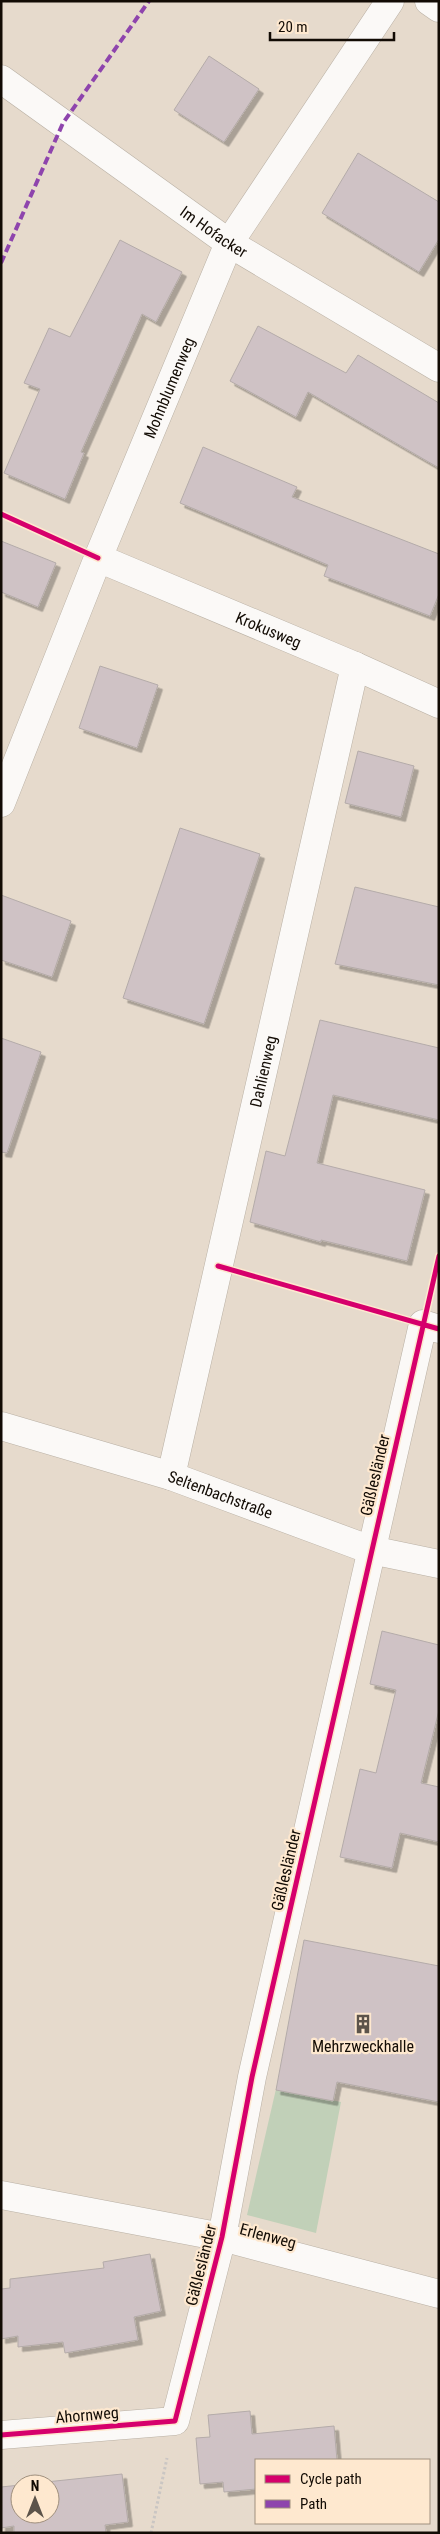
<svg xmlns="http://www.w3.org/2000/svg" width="440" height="2534" font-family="'Roboto Condensed',sans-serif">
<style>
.green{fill:#c1d0b8}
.building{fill:#cfc2c5;stroke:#b4aba9;filter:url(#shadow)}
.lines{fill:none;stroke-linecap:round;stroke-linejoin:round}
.street-casing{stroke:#b9b0a4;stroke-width:29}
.path{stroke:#cac6c3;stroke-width:3;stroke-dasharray:2.5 2.5;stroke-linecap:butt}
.street{stroke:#fbf9f7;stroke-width:28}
.quiet{stroke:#8e44ad;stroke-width:4;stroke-dasharray:8 4;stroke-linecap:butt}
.cycleway-casing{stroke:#fee8cf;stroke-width:8}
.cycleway{stroke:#d6006c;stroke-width:5}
.labels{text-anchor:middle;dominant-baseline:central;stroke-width:4.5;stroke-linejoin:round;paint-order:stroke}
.street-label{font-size:16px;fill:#120b04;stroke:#fee8cf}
.poi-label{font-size:16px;fill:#120b04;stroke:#fee8cf}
</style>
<defs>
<filter id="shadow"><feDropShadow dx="4.5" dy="4.5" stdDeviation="0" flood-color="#0004"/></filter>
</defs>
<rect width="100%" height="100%" fill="#e6dacc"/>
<path class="green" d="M276 2089 341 2102 316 2233 247 2215Z"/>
<path class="building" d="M209 56 259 89 224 142 174 110Z
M358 153 439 202V239L419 272 322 213Z
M120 240 182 272 156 322 142 314 81 452 84 453 65 499 4 473 40 389 24 383 49 328 70 337Z
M258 326 346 373 358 355 439 403V468L308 392 296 417 230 381Z
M203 447 297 487 292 497 439 554V594L430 616 324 576 328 565 180 503Z
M1 541 56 563 38 607 1 592Z
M100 666 158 685 137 748 79 728Z
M358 751 414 766 401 817 345 803Z
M180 828 260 854 204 1024 123 998Z
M355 887 439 907V985L335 964Z
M1 895 71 921 52 977 1 960Z
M320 1020 439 1048V1120L333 1095 317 1163 425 1190 407 1261 321 1240V1242L250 1222 266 1151 285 1156Z
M1 1038 41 1052 7 1153 1 1152Z
M382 1631 439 1645V1710L421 1783 439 1787V1842L400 1833 392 1868 340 1857 360 1769 376 1773 396 1690 370 1684Z
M304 1940 439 1966V2102L337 2082 333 2101 276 2090Z
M150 2254 161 2311 134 2317 138 2340 65 2353 63 2342 18 2347V2336L1 2339V2289L10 2288V2279L104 2268 103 2262Z
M250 2411 252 2434 334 2426 337 2460H256V2489L224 2492 223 2482 200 2484 196 2438 210 2437 208 2415Z
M122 2474 128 2522 105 2525 106 2533H14V2526L1 2528V2487L20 2485V2514H50V2484H27Z"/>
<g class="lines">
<defs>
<g id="street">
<path d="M429 1 439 8"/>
<path id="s1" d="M1 79 229 243 439 368"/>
<path id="s2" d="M98 558 355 666 439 704"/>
<path id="s3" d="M1 803 98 558 229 243 390 1"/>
<path id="s4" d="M1 1426 171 1476 371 1550 439 1564"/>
<path id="s5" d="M171 1476 355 666"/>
<path d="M1 2195 222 2237 439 2294"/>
<path d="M1 2435 175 2421 222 2237 252 2077 423 1324 439 1329"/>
</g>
</defs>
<use href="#street" class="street-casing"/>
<path class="path" d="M1 514 66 543
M253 1276 389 1315
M431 1290 439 1256
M151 2533 167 2458"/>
<use href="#street" class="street"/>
<path class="quiet" d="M1 263 63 123 149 1"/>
<defs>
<path id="cycleway" d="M1 514 98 558
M218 1266 439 1329
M1 2435 175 2421 222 2237 252 2077 439 1256"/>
</defs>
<use href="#cycleway" class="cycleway-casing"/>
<use href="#cycleway" class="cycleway"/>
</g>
<defs>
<symbol id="building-bare" viewBox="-9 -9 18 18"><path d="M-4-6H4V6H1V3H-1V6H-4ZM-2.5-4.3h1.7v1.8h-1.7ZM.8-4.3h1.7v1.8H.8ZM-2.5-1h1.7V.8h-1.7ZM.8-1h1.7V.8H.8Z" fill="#5c534a" stroke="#fee8cf" stroke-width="2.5" paint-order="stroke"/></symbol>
</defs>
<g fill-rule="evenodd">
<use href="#building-bare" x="349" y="2010" width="28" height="28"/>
</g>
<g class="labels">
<g class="street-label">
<text stroke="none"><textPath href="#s1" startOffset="262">Im Hofacker</textPath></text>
<text stroke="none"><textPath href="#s3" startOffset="448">Mohnblumenweg</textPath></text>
<text stroke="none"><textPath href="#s2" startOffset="185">Krokusweg</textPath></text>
<text stroke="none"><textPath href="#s5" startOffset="415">Dahlienweg</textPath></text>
<text transform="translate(375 1475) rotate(-77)">Gäßlesländer</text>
<text stroke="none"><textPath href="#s4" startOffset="230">Seltenbachstraße</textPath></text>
<text transform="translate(286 1870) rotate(-77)">Gäßlesländer</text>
<text transform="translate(268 2236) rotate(15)">Erlenweg</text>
<text transform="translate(201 2265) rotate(-76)">Gäßlesländer</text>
<text transform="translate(87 2415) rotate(-5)">Ahornweg</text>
</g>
<g class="poi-label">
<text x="363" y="2046">Mehrzweckhalle</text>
</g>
</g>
<rect width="440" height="2534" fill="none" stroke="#120b04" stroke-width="5"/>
<rect x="255" y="2459" width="175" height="65" fill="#fee8cf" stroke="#a0907e"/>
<rect x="265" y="2475" width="25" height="8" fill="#d6006c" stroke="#a0907e"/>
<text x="300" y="2484" font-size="15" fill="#120b04">Cycle path</text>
<rect x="265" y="2500" width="25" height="8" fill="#8e44ad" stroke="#a0907e"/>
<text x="300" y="2509" font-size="15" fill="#120b04">Path</text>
<g transform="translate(35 2499)"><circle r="24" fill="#fee8cf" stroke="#a0907e"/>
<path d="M0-4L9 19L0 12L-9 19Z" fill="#5c534a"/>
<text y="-8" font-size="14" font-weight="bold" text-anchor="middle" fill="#120b04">N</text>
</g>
<path d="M270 32v8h124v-8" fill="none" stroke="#120b04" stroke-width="2.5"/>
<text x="278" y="32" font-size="15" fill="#120b04" stroke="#fee8cf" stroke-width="4" paint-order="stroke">20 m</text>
</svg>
